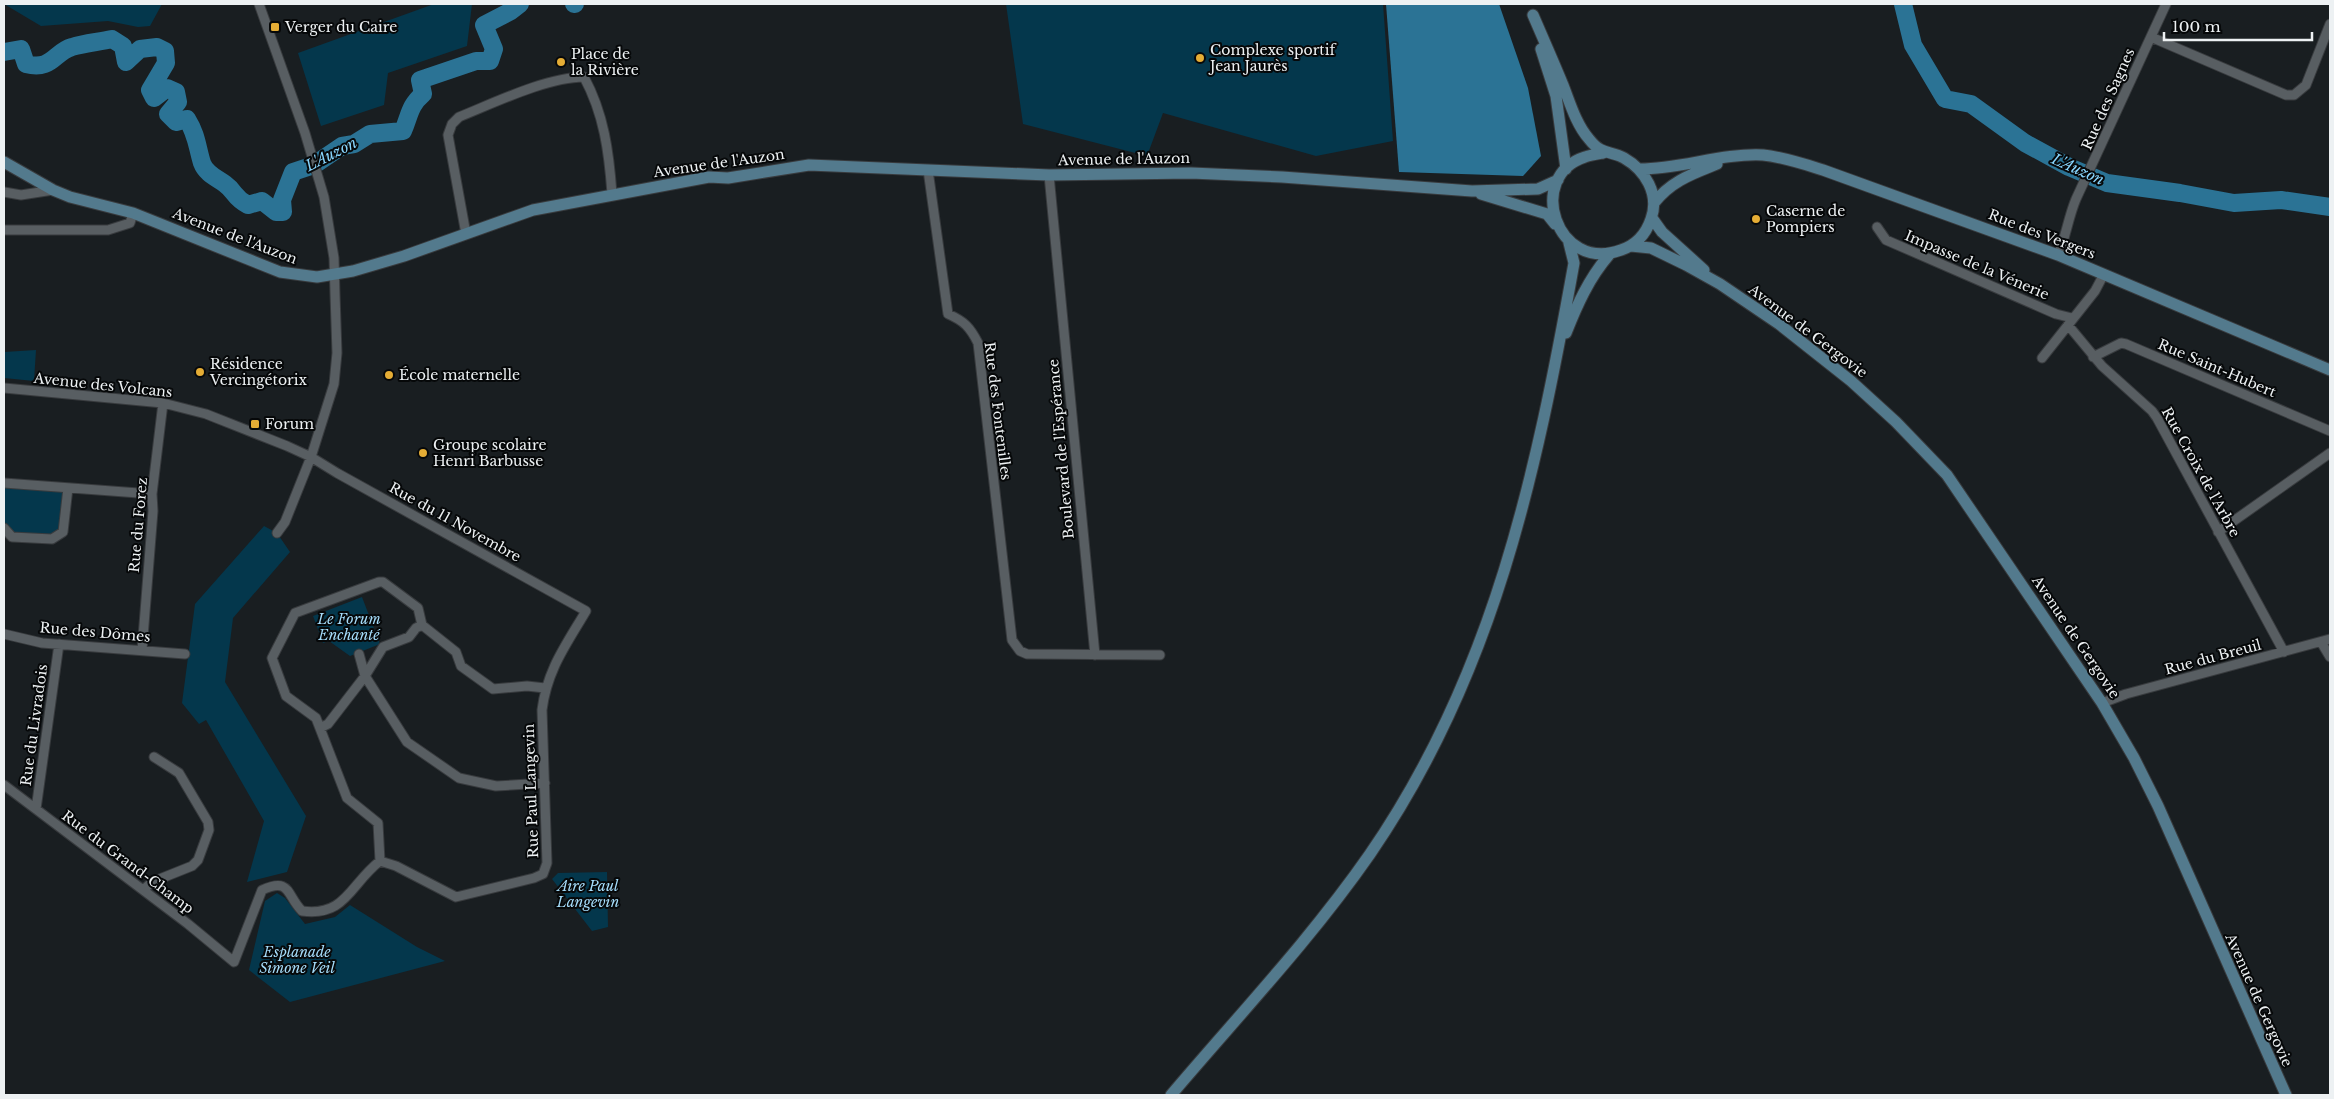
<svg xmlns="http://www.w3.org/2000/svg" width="2334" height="1099" font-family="'Libre Baskerville',serif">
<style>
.green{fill:#04374c}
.water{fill:#2b7395}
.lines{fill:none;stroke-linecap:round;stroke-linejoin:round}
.river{stroke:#2b7395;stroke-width:18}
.street-casing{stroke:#383b3e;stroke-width:11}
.secondary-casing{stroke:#383b3e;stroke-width:13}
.street{stroke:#585e62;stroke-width:9}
.secondary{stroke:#537a8d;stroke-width:11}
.poi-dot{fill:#e5ad35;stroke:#060809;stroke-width:2}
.labels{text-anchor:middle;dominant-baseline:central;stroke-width:4;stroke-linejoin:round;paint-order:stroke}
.poi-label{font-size:14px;fill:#edf1f3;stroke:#060809;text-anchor:start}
.street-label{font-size:14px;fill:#edf1f3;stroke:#060809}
.park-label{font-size:14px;font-style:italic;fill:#a5dcfa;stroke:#060809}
.water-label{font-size:15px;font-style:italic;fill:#88d5fd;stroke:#060809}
</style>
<rect width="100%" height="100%" fill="#191e21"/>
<path class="green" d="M4 4H162L150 26 138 27 108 21 41 26Z
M434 4H472L467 46 388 73 384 105 321 126 298 53Z
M1006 4H1383L1393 141 1316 156 1163 113 1147 156 1023 124Z
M36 350 34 381 4 378V352Z
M4 483 68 488 63 532 52 539 12 537 4 528Z
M264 526 277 533 290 552 233 618 225 682 306 816 287 872 247 882 264 821 206 720 199 724 182 703 195 604Z
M362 597 380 644 350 656 329 641 323 643 313 616Z
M607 872 608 927 592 931 552 879 558 873Z
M277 893 285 898 305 924 335 917 350 905 417 947 445 961 290 1002 249 970 265 901Z"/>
<path class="water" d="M1386 4H1499L1528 88 1541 156 1523 176 1399 172Z"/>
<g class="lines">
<path class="river" d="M574 4H575
M1903 4 1913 45 1945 99 1971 104 2025 143 2069 167 2107 183 2180 193 2234 203 2281 200 2330 207
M4 52 21 49 26 64C52 71 54 52 72 47 85 43 99 42 112 39L123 46 126 62 140 49 157 47 165 51 166 63 150 90 154 98 167 88 176 92 178 102 168 114 176 122 187 119C197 135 197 147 202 163 206 174 217 178 225 184 236 192 233 197 248 205L262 201 276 212H283L282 200 293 172 314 165 342 146 354 144 370 134 403 131C410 115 409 106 423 94L420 80 476 61H490L494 49 484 25 511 11 520 4"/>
<defs>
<path id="street" d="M259 4 305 133 324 197 334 258 335 294 337 353 334 384 311 457 285 522 277 533
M2151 37 2286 95H2294L2306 85 2330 24
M928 170 948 314C964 321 970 327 978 343L1012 640 1020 651 1027 654 1160 655
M1049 175 1095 655
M4 192 21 195 53 190
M1877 227 1886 240 2056 314 2072 318
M4 230H108L130 223 133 213
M466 234 448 135 452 124 459 117C494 103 547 77 584 77 604 114 609 152 612 194
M2058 255C2066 237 2068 218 2076 199L2166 4
M2068 325 2102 366 2152 411 2157 418 2284 652
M2093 357 2121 343 2126 344 2330 431
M2042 358 2095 291 2104 274
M4 388 163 403 206 414 287 446 311 457 337 473 586 611C566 645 547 670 542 710L547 863 543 874 534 878 456 897 396 866 380 861C350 884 346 917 302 911 286 895 291 877 262 890L234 962 188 924 4 785
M4 483 152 494
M4 528 12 537 52 539 63 532 68 488
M2218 532 2330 453
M4 634 42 643 185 654
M2321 642 2330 657
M142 650 153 511 152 494 163 403
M359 654 365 676 407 742 459 778 496 786 545 783
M2102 703 2126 694 2330 639
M320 728 328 724 365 676 383 647 409 637 416 628 422 625
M36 809 59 644
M380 861 378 823 347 798 316 718 286 696 272 658 295 613 379 582H383L418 608 422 625 456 652 461 666 493 689 527 686 545 688
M143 890 152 882 192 866 198 860 209 830 208 822 179 773 154 757"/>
<path id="secondary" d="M1533 15C1543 38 1553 61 1563 85 1570 103 1576 124 1589 139 1602 156 1610 150 1624 158 1645 170 1660 194 1651 219 1646 234 1636 245 1621 250 1556 274 1525 176 1585 157 1590 155 1597 154 1603 153
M1541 49 1556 96 1566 169
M4 162 53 190 70 197 133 213 280 272 317 277 353 271 404 256 533 210 709 177 728 178 809 165 1049 175 1191 173 1282 177 1472 191 1538 189 1558 180
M1640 169C1681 169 1722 153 1763 155 1783 157 1804 164 1823 170L2058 255 2330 370
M1481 194 1547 214 1555 224
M1654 203C1671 181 1692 174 1717 164
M1652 218 1662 232 1704 270
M1631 246 1651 248 1686 265 1720 284 1779 324 1851 381 1896 422 1947 475 2102 703 2134 758 2158 806 2286 1095
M1566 333C1577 305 1589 278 1609 255
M1171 1095C1238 1016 1311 939 1370 854 1494 674 1536 474 1574 263L1569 243"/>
</defs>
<use href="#street" class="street-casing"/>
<use href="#secondary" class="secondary-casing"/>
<use href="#street" class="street"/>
<use href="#secondary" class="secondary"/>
</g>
<g class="poi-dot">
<rect x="270" y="22" width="10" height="10" rx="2.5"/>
<circle cx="1200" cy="58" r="5"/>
<circle cx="561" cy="62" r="5"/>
<circle cx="1756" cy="219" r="5"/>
<circle cx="200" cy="372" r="5"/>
<circle cx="389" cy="375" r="5"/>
<rect x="250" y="419" width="10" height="10" rx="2.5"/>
<circle cx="423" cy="453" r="5"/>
</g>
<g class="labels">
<g class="poi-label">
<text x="285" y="27">Verger du Caire</text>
<text x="1210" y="50">Complexe sportif<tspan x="1210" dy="16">Jean Jaurès</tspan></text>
<text x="571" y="54">Place de<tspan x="571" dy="16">la Rivière</tspan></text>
<text x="1766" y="211">Caserne de<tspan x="1766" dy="16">Pompiers</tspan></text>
<text x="210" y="364">Résidence<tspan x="210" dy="16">Vercingétorix</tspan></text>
<text x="399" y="375">École maternelle</text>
<text x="265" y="424">Forum</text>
<text x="433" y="445">Groupe scolaire<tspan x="433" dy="16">Henri Barbusse</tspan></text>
</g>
<g class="street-label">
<text transform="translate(2108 99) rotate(-66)">Rue des Sagnes</text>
<text transform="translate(1124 159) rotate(-1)">Avenue de l'Auzon</text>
<text transform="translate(719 163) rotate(-8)">Avenue de l'Auzon</text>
<text transform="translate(2042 234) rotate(21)">Rue des Vergers</text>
<text transform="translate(235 236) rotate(21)">Avenue de l'Auzon</text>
<text transform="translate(1977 265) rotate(23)">Impasse de la Vénerie</text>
<text transform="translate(1808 331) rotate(37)">Avenue de Gergovie</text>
<text transform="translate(2217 368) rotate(23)">Rue Saint-Hubert</text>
<text transform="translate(103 385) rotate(6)">Avenue des Volcans</text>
<text transform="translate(998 411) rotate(83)">Rue des Fontenilles</text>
<text transform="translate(1061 449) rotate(-95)">Boulevard de l'Espérance</text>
<text transform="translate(2201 472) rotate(61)">Rue Croix de l'Arbre</text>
<text transform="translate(455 522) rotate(29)">Rue du 11 Novembre</text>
<text transform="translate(138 525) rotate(-85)">Rue du Forez</text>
<text transform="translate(95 632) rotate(5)">Rue des Dômes</text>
<text transform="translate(2076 637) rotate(56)">Avenue de Gergovie</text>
<text transform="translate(2213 657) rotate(-15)">Rue du Breuil</text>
<text transform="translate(34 725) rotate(-82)">Rue du Livradois</text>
<text transform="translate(531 791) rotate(-92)">Rue Paul Langevin</text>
<text transform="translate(128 862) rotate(37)">Rue du Grand-Champ</text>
<text transform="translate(2259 1000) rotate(66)">Avenue de Gergovie</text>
</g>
<g class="park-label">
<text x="349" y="619">Le Forum<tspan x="349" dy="16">Enchanté</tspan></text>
<text x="588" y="886">Aire Paul<tspan x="588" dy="16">Langevin</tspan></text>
<text x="297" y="952">Esplanade<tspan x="297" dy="16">Simone Veil</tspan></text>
</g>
<g class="water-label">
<text transform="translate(331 154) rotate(-27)">L'Auzon</text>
<text transform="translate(2078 169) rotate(24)">L'Auzon</text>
</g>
</g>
<rect width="2334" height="1099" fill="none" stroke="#edf1f3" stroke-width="10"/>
<path d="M2164 32v8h148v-8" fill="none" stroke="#edf1f3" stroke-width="2.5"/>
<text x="2172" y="32" font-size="15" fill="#edf1f3" stroke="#060809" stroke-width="4" paint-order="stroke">100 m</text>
</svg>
